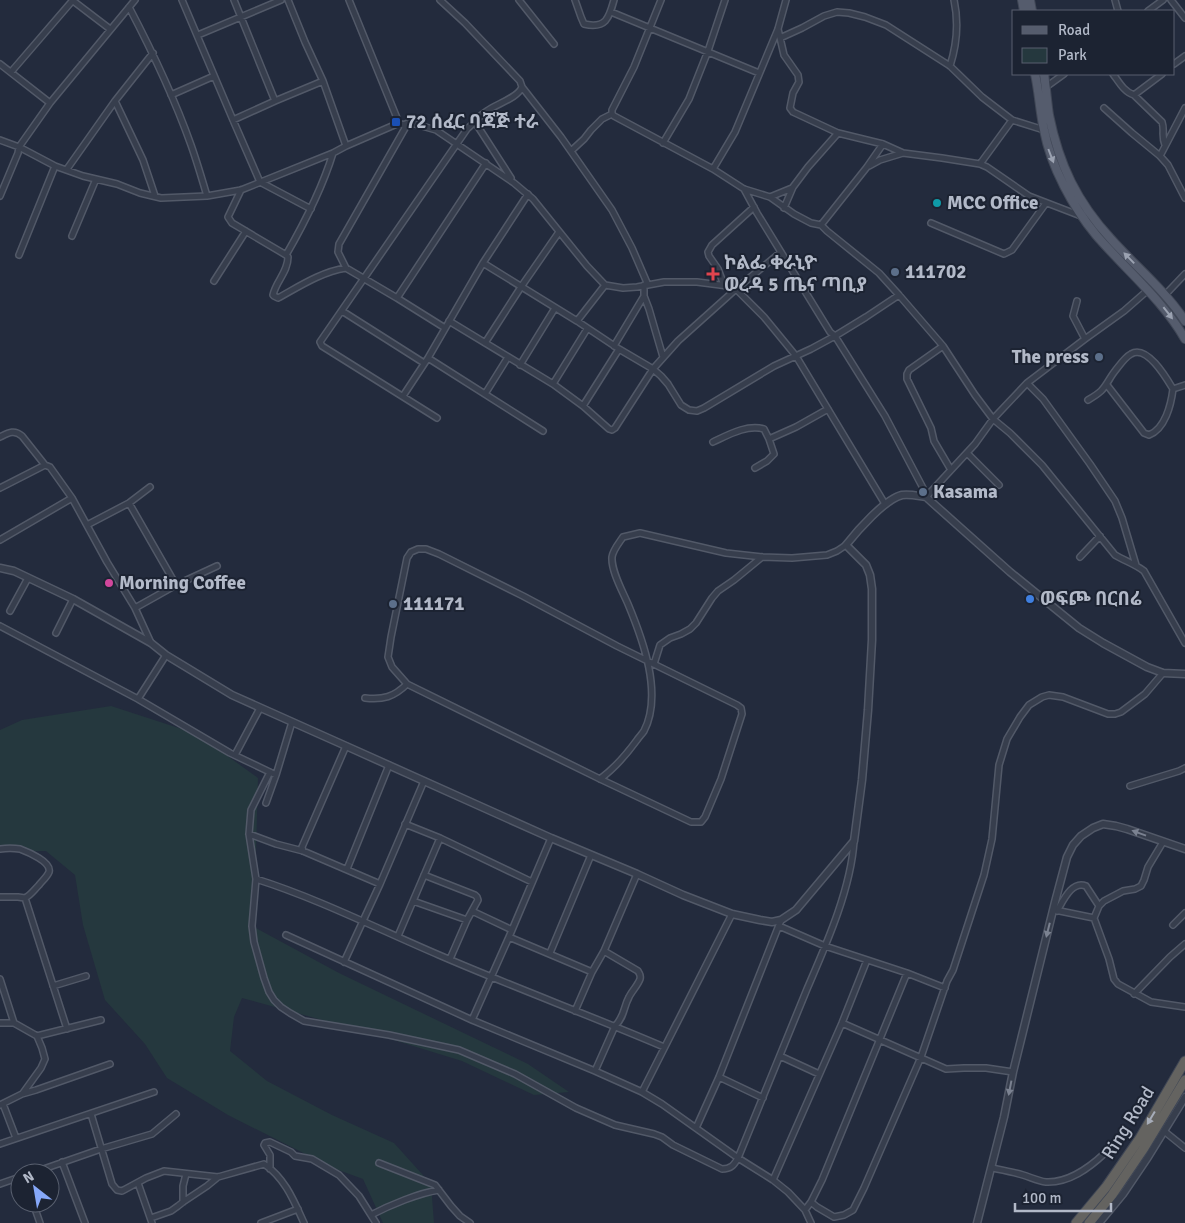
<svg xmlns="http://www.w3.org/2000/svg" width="1185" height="1223" font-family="Signika,'Noto Sans Ethiopic',sans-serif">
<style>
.green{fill:#25383e}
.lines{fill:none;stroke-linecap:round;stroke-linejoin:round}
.minor-casing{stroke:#525968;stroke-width:8}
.tertiary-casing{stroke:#525968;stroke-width:9}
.primary-casing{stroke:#404756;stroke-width:10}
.trunk-casing{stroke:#3f4655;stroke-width:11}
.minor{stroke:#373e4d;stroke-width:5}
.tertiary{stroke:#373e4d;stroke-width:6}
.primary{stroke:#555c6d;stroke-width:8}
.trunk{stroke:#646360;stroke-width:9}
.oneway{fill:#9ba2b1}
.oneway2{fill:#7b8291}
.oneway3{fill:#a6acb8}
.transit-dot{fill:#1a4fb4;stroke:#1c2332;stroke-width:2}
.culture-dot{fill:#0f9aa8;stroke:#1c2332;stroke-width:2}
.service-dot{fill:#5c6f8a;stroke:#1c2332;stroke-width:2}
.health-dot{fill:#e0444e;stroke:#1c2332;stroke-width:2}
.hotel-dot{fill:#d1479c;stroke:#1c2332;stroke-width:2}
.shop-dot{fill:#3f7fe0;stroke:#1c2332;stroke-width:2}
.labels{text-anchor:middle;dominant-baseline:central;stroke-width:4;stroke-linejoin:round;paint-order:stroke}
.poi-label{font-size:19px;font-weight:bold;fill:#b2b9c8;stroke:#1c2332;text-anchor:start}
.street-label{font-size:19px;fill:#b2b9c8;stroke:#1c2332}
</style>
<rect width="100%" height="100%" fill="#232b3d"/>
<path class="green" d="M111 706 197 734 258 778 254 927 339 973 528 1064 569 1092 534 1095 462 1061 384 1037 242 998 234 1017 230 1051 267 1081 332 1115 394 1143 431 1184 434 1223H383L363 1179 333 1168 228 1115 167 1078 145 1044 105 1000 83 925 75 875 46 851 0 852V730L22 720Z"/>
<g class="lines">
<defs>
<path id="minor" d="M72 0 110 29
M182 0 233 120 260 182 311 209
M234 0 275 101
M288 0 305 42 323 81 346 146
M349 0 399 123
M440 0 465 23 520 81 522 87 561 137 612 210 632 248 648 285
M519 0 554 44
M575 0 581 17 584 24C606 29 609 18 614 0
M1115 0 1118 11
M1171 0 1185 18
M129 7C152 51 174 97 191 145 197 162 202 179 207 196
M1148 11 1163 0
M611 12 759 73
M778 29 784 55 798 75 799 82 793 93 790 108 793 112 838 133 883 144 903 153 942 158 980 164 987 167 1029 196 1081 216
M198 35 281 0
M780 38 802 28 824 16 837 12 849 13 865 17 886 25 950 66 982 97 1012 120 1044 130
M0 64 50 103
M1174 64 1185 56
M950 66C957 44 959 23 954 0
M11 72 73 0
M1113 74C1119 82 1124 92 1134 95L1162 122C1165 131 1161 135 1165 145
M1043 87H1046L1064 74
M171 95 214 76
M1134 95 1162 74
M115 101 143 160 155 196
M1104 108 1132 133 1160 156 1168 165 1185 198
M612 114 614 116 713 169 744 189 770 197 794 214 811 223 821 225 827 231 879 273 899 295 943 346 975 395 993 419 1010 433 1042 465 1115 555C1125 561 1135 564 1144 571L1185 643
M612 114V110L634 67 661 0
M233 120 275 101 323 81
M475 122 511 178
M408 123 347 230 339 244 338 252 346 268 397 298 445 328
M0 140 19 147 55 166 83 176 117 184 140 193 161 198 207 196 241 190 333 153 346 146 399 123 403 125 408 123 415 124 436 130 514 183 533 199 587 266 605 285 623 288 637 287 664 282H697L728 286 736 289 764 317 796 356 885 504
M663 143 689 99 708 51 725 0
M571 151 584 139 591 130 602 119 612 114
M333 153C322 189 305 222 286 255L288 257C288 272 276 281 273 295L274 296 278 298C300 286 321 272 346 268
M1160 156 1185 108
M980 164 1012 120
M869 166 880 160 903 153
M67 169 115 101 153 53
M713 169 735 132 778 29 786 0
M744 189 757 213 830 332 835 336 885 416 923 488 926 497 975 444 993 419 1027 383 1085 339 1124 311 1148 290
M241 190 228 217 232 223 286 255
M0 196 18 153 19 147 50 103 135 0
M770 197 792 188
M784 208 793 187 808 167 838 133
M931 223 1004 254 1012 250 1046 203
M821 225 867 167 883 144
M72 236 96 179
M19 255 55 166
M483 263 577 321 619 349 653 369 661 376 668 384 681 405 689 410 697 411 704 408 774 366 811 349 835 336 866 317 899 295
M214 281 246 231
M644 285V296L649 309 663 357
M724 285 718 269 709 256 708 252 712 245 754 207
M1165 295 1185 274
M397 298 486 163
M1077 301 1073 316 1085 339
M342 311 424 363
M449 321 553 384 583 406 609 429 612 430 615 428 653 369 678 341 736 289 781 252
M577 321 605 285
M485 343 521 287 559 232
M614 346 644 296
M943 346 909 370 907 374V379L931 428 934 441 951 470
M428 358 543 431
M520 365 555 308
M1027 383 1043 399 1090 464 1115 501 1122 518 1136 565
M553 384 587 329
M1173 389 1185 385
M485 394 508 357
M403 396 428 358 483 263 528 194
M1088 400C1093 397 1098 394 1101 391 1107 385 1110 377 1115 371 1119 366 1125 357 1131 354 1147 344 1167 379 1173 389 1171 405 1165 429 1149 435L1144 433 1107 385
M583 406 619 349
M437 418 322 346 320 342 467 129C470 126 473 124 475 121 479 117 482 114 487 111 496 104 518 98 522 87
M0 437C8 433 14 429 22 436L45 465 50 467 72 498 107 562 135 608 151 643
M769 439 796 427 828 409
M713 442C728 435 747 424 764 429L769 439 774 454 767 461 755 468
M967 453 999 485
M0 488 45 465
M129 503 176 585
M87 525 129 503 150 487
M0 540 72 498
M418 549H426L439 554 523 596 617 646 737 705 741 708 742 714 721 779 705 817 701 822H691L600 779 407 684 392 667 388 657 391 637 407 558 411 552Z
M1080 557 1100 536
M135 608 176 585 217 566
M10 611 28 578
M0 626 138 699 230 753 276 775
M56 633 73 599
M654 664 660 645 670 638 681 634 690 629 696 623 712 598 718 591 734 580 762 557
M365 698C383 700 394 697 407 684
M138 699 166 655
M235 755 260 708
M270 772 251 810 249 834 256 879 252 926 254 942 264 978 269 992 274 1000 281 1007 290 1013 304 1021 389 1035 459 1050 515 1074 576 1108 615 1125 654 1134 662 1137 673 1145 722 1169C731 1169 734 1165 738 1158 761 1102 784 1046 807 989 826 945 851 889 854 841
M600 779C615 768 626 755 637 740 639 737 642 734 644 731 663 694 643 640 628 604 623 592 611 571 612 557 613 550 619 543 623 537L640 533 726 553 762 557 792 558 827 555 837 551 846 545
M1130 786 1179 771 1185 768
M266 803 276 775 292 722
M405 824 440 838 532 882
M249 834 276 844 303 851 380 884
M1163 842 1148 867 1144 880 1141 886 1135 889 1123 891 1104 901 1099 906 1094 918 1109 959 1114 979 1118 984 1151 1002 1185 1007
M0 849C6 848 14 848 20 849 28 852 52 862 49 872 47 877 42 881 39 885 34 890 31 895 25 898L18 897H0
M303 851 302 847 346 746
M347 869 389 765
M424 875 475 895 477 897 478 900 467 920 450 959
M256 879C319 899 378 929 439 955 513 987 589 1015 664 1047
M25 898 67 1029
M413 901 467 920
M1055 910 1094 918
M472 911 512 930
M1057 911C1063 901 1072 880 1086 886L1099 906
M1173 925 1185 913
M779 926 825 946 907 973 945 988
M286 935 472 1020 595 1071 642 1092 662 1104 738 1158 773 1180 788 1192 805 1210 811 1223
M398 936 440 838
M509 937 592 972
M550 953 591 855
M344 962 380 884 424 781
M0 979 14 1023
M53 986 86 976
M1134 994 1170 957 1185 944
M575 1011 592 972 604 951 637 874
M472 1020 509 937 551 838
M0 1023H14L37 1036 42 1048 45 1059 41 1068 23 1093
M842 1023 946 1069 964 1068H986L1013 1072
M37 1036 101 1020
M780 1056 819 1074
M595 1071 615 1026C625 1016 623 1008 629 997 632 991 638 985 640 979 641 975 640 975 638 971L604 951
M719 1077 763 1098
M642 1092 732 914
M3 1104 16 1138
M0 1105 22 1094 36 1090 110 1064
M91 1114 112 1184 117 1190 122 1191 146 1178 164 1171 218 1177 264 1164C285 1178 294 1201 304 1223
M696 1128 719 1077 781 920
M1164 1131 1185 1148
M0 1144 154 1092
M62 1162 85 1223
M379 1163 435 1185 451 1206 460 1216 470 1223
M992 1168C1002 1170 1013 1172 1023 1175 1030 1177 1038 1181 1046 1182 1069 1183 1089 1168 1105 1153
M270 1169V1155L264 1145 265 1143 270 1142 291 1152 295 1156 312 1159 339 1175 359 1196 376 1223
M32 1173 101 1149 152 1134 176 1114
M773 1180 842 1023 867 960
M138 1183 152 1223
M0 1184 20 1177
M183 1202V1186L186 1174
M811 1202 817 1207 834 1217 844 1215 853 1210 864 1188 921 1057 947 981 953 970 984 875 992 839 999 765 1007 739 1020 717 1029 705 1042 697 1049 695 1063 697 1108 714H1115L1121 712 1145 694 1163 673
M33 1203 40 1223
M805 1210 811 1202 822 1180 907 973
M371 1215C390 1205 419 1193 439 1190
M151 1218 171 1211 178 1206 183 1202 207 1186 218 1177
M261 1223 298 1209"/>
<path id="tertiary" d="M0 568 14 571 73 599 151 643 166 655 232 695 346 746 551 838 637 874 683 895 732 914 760 920 772 922 781 920 796 910 854 841 862 780 868 710 872 640V589L870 575 866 565 846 545C857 531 885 499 902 495 911 494 918 496 926 497L1010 572 1079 628 1103 643 1147 667 1163 673 1185 674
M977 1223 1004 1117 1013 1072 1055 902 1067 857 1073 845 1081 836 1093 828 1103 824 1116 826 1127 829 1185 849
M1099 1223 1123 1194 1148 1157 1185 1097"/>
<path id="primary" d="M1022 0 1024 11
M1030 0 1032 11
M1035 74C1039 92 1040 112 1044 130 1051 167 1073 207 1096 235 1126 270 1162 299 1185 339
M1044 74C1046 87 1047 102 1049 115 1059 165 1077 202 1111 239 1135 266 1165 290 1185 321"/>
<path id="trunk" d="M1076 1223 1106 1187 1140 1138 1185 1061
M1089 1223 1112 1195 1144 1148 1185 1080"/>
</defs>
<use href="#minor" class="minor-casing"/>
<use href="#tertiary" class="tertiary-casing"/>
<use href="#primary" class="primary-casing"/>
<use href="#trunk" class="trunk-casing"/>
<use href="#minor" class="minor"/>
<use href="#tertiary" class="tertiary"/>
<use href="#primary" class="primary"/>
<use href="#trunk" class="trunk"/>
</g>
<defs><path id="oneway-solid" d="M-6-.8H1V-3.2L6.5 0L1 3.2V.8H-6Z" transform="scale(1.25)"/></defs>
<g class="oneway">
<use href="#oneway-solid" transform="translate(1051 156) rotate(69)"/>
<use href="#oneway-solid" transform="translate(1129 258) rotate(-134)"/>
<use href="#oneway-solid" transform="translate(1168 313) rotate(52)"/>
</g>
<g class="oneway2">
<use href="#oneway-solid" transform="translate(1139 833) rotate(-160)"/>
<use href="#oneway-solid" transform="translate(1048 930) rotate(104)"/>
<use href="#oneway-solid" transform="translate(1010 1088) rotate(101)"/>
</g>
<use class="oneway3" href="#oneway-solid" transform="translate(1151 1118) rotate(121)"/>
<rect class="transit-dot" x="391" y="117" width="10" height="10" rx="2.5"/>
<circle class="culture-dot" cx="937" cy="203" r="5"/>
<g class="service-dot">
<circle cx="895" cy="272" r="5"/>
<circle cx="1099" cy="357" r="5"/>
<circle cx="923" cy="492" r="5"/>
<circle cx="393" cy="604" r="5"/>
</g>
<path class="health-dot" d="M710.5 266.5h5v5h5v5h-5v5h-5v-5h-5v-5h5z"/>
<circle class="hotel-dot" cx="109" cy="583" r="5"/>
<circle class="shop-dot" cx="1030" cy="599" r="5"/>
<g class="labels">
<g class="poi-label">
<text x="406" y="122">72 ሰፈር ባጃጅ ተራ</text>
<text x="947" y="203">MCC Office</text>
<text x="724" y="263">ኮልፌ ቀራኒዮ<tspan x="724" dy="22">ወረዳ 5 ጤና ጣቢያ</tspan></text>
<text x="905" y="272">111702</text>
<text x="1089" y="357" text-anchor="end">The press</text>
<text x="933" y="492">Kasama</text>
<text x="119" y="583">Morning Coffee</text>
<text x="1040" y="599">ወፍጮ በርበሬ</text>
<text x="403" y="604">111171</text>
</g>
<g class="street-label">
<text transform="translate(1128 1123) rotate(-58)">Ring Road</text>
</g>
</g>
<rect x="1012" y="10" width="162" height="65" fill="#1c2332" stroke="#585f6e"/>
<rect x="1022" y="26" width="25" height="8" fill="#555c6d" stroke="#585f6e"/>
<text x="1058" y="35" font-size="15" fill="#b2b9c8">Road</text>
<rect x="1022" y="48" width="25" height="15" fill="#25383e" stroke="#585f6e"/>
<text x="1058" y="60" font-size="15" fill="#b2b9c8">Park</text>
<g transform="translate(35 1188) rotate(329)"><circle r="24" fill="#1c2332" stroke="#585f6e"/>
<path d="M0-4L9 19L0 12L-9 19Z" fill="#86a8f9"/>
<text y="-8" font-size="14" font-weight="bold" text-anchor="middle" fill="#b2b9c8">N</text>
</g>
<path d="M1015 1203v8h96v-8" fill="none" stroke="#b2b9c8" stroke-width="2.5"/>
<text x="1022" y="1203" font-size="15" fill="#b2b9c8" stroke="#1c2332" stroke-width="4" paint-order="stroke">100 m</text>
</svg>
